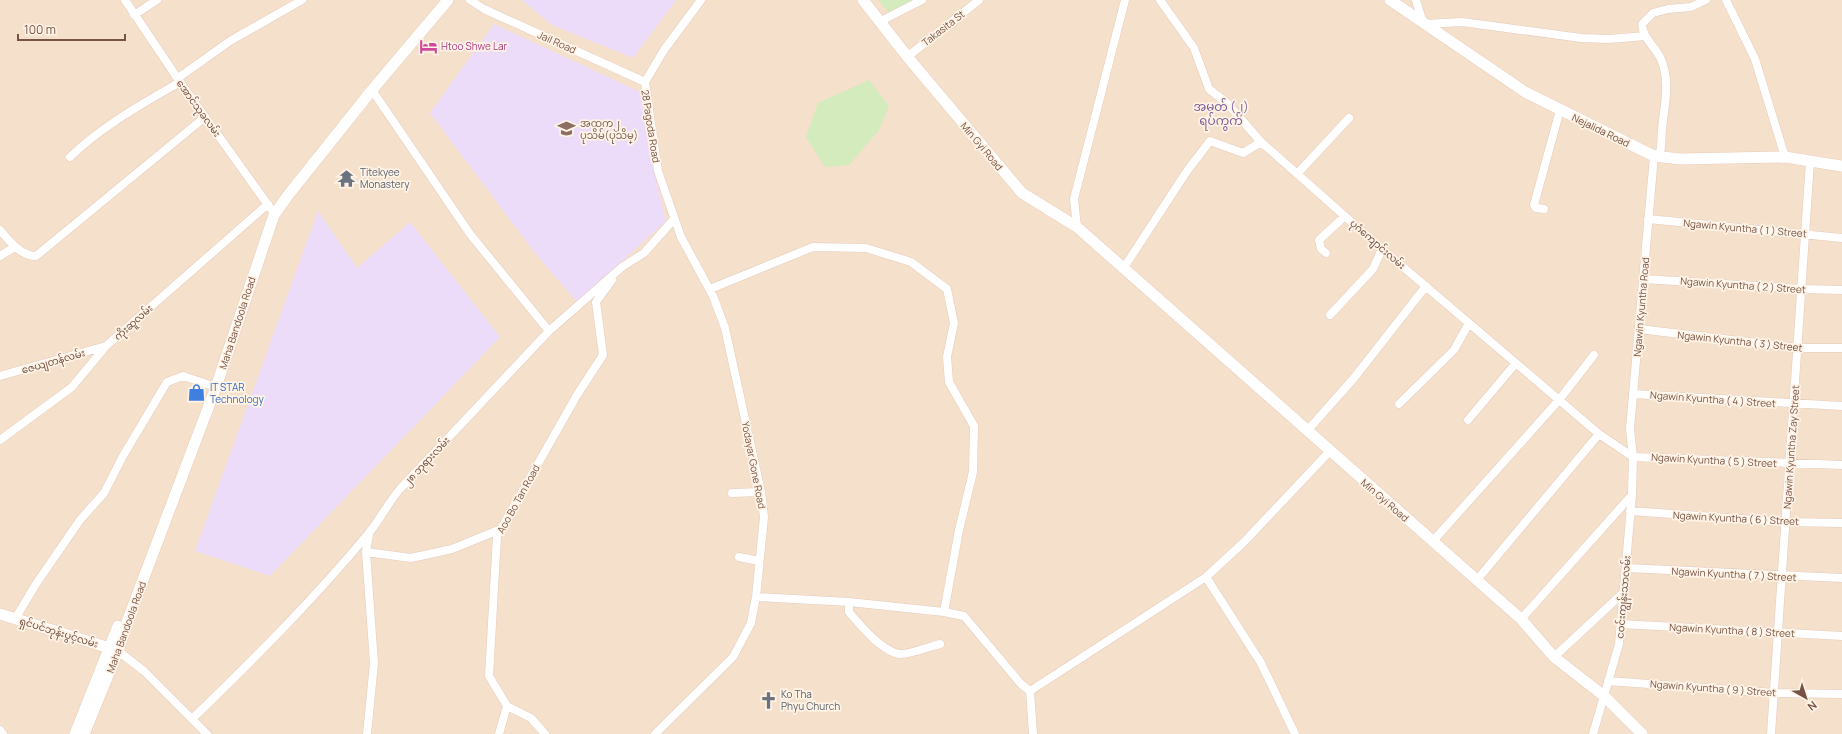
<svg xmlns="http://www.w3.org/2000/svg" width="1842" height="734" font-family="Manrope,'Noto Sans Myanmar',sans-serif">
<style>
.residential{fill:#f5e0cc}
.education{fill:#ecdcf9}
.green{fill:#d3ebbd}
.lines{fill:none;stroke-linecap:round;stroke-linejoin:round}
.street-casing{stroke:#e4ccbd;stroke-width:9}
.secondary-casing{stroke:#e9ccba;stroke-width:12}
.street{stroke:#fff;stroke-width:8}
.secondary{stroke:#fff;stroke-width:11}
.labels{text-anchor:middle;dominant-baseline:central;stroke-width:3.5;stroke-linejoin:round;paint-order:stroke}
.street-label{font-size:10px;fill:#755345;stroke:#fff3e6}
.hotel-label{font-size:10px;fill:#b23c85;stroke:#fff3e6;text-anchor:start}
.education-label{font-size:10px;fill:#785e54;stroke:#fff3e6;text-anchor:start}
.worship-label{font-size:10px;fill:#5b616d;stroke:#fff3e6;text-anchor:start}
.shop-label{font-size:10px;fill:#366cbe;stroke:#fff3e6;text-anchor:start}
.quarter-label{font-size:12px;fill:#826099;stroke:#fff3e6}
</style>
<rect width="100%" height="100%" fill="#fdefde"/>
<path class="residential" d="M0 0H1842V734H0Z"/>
<path class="education" d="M522 0H676L633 58 552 25Z
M494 24 640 92 652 163 666 221 577 302 535 253 430 113Z
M318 211 357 268 410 222 500 337 270 576 195 551Z"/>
<path class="green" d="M878 0H913L889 13Z
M869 80 889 106 879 130 849 165 825 167 806 137 818 103Z"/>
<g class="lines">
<defs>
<path id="street" d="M125 0 180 82 271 209
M470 0 484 9 645 82
M1160 0 1194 48 1209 89 1227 103 1261 142 1382 249 1599 434 1633 457
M1416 0 1423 23
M1726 0 1755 59 1785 157
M134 15 157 0
M881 21 922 0
M1425 24 1462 22 1581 38 1609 39 1645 36
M907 57 979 0
M178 78 230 41 302 0
M372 90 470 234 549 331
M70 157C102 126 142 104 180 82
M1297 174 1349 118
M1544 209 1536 208 1534 205 1560 110
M1648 219 1842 238
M1077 227 1074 199 1125 0
M0 230C9 241 21 256 36 256L205 117
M1326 253 1321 249 1319 240 1345 216
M0 256 15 247
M1123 269 1187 171 1210 141 1243 153 1261 142
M1643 279 1802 289 1842 290
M710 289 813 247 866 248 911 262 947 289 954 323 947 357 949 382 974 426 973 472 959 530 944 612
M1330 315 1373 269 1382 249
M1639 329 1798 348H1842
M0 376 106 346
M1633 394 1842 406
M1399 404 1454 350 1469 323
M1468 420 1516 363
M1307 431 1354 378 1426 286
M0 440 72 387 106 346 268 204
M1633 457 1842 465
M732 493 761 492
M1630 511 1785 522 1842 523
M1433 541 1559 400 1594 355
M366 552 411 558 452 549 501 529
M739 557 759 561
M1626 568 1842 578
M1206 577 1261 663 1295 734
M1476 581 1599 434
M756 597 849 602 944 612 964 616 1021 684 1030 691 1033 734
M849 602V612C860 625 883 653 901 654 909 654 932 646 940 644
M15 619 36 584 80 520 104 493 123 456 167 382 183 376 216 387
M1521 619 1632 495
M1621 624 1842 636
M118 651 144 671 207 734
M1554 657 1624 592
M1608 681 1774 693 1842 694
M1030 691 1206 577 1244 542 1330 451
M193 718C254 659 314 599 368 534 380 520 387 504 400 489L549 331 622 267 644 253 674 219
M0 730 3 734
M367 734 374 663 366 552 369 534
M499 734 507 706
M545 734 531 718 507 706 489 676 497 536 577 395 603 355 596 302 612 280
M655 734 733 657 751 623 756 597 764 517 761 492 725 328 713 296 681 237 658 171 645 82 664 50 701 0
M1593 734 1619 644 1632 495 1633 457 1630 429 1654 156 1660 152C1662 144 1661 138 1662 130 1664 105 1671 84 1661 59 1655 46 1643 39 1642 24L1653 13 1668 9 1691 7 1706 0
M1771 734 1810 161"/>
<path id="secondary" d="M863 0 910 60 1022 193 1077 227 1521 619 1554 657 1604 696 1642 734
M1390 0 1525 92 1654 156 1680 159 1785 157 1842 166
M0 614 116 650
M75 734 118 626
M84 734 118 651 127 622 216 387 274 215 289 194 372 90 448 0"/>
</defs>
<use href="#street" class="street-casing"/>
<use href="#secondary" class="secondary-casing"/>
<use href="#street" class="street"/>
<use href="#secondary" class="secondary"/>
</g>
<defs>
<symbol id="hotel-bare" viewBox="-9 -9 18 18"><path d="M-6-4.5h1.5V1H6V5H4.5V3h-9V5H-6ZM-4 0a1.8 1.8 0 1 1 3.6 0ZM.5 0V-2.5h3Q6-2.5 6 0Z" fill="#d1479c" stroke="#fff3e6" stroke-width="2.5" paint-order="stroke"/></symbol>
<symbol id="school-bare" viewBox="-9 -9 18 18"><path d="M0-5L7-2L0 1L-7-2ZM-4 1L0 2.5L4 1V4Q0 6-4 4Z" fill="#8d6e63" stroke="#fff3e6" stroke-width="2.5" paint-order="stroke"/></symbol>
<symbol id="temple-bare" viewBox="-9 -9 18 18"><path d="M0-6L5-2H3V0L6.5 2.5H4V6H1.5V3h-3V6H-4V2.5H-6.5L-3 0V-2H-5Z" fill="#6b7280" stroke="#fff3e6" stroke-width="2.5" paint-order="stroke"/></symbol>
<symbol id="shop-bare" viewBox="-9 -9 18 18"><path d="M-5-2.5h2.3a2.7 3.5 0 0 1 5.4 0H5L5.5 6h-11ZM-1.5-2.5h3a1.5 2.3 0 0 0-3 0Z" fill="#3f7fe0" stroke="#fff3e6" stroke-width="2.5" paint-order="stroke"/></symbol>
<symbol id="church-bare" viewBox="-9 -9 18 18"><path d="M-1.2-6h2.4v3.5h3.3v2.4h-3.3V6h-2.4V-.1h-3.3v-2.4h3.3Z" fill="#6b7280" stroke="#fff3e6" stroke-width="2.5" paint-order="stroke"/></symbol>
</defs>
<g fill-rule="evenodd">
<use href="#hotel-bare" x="416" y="34" width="25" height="25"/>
<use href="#school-bare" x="554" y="116" width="25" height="25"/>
<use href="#temple-bare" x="334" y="166" width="25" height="25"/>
<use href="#shop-bare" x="184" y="380" width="25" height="25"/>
<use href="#church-bare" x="756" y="688" width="25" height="25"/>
</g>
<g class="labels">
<g class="street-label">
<text transform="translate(943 28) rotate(-38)">Takasita St</text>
<text transform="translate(557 42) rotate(24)">Jail Road</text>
<text transform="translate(199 108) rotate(54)">အောင်သုခလမ်း</text>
<text transform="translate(651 126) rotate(81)">28 Pagoda Road</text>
<text transform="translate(1601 130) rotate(26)">Nejalida Road</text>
<text transform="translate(982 146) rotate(50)">Min Gyi Road</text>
<text transform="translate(1745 228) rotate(5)">Ngawin Kyuntha ( 1 ) Street</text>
<text transform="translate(1378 244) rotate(41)">ပုဂံကျောင်းလမ်း</text>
<text transform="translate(1743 285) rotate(4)">Ngawin Kyuntha ( 2 ) Street</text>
<text transform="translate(1641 307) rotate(-85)">Ngawin Kyuntha Road</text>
<text transform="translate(133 322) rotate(-42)">ကိုးဆူလမ်း</text>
<text transform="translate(237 323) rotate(-72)">Maha Bandoola Road</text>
<text transform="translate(1740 341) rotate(6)">Ngawin Kyuntha ( 3 ) Street</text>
<text transform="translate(53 361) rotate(-16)">ဇေယျတန်လမ်း</text>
<text transform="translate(1713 399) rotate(4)">Ngawin Kyuntha ( 4 ) Street</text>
<text transform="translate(1791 447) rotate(-86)">Ngawin Kyuntha Zay Street</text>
<text transform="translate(1714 460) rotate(3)">Ngawin Kyuntha ( 5 ) Street</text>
<text transform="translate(426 461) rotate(-47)">၂၈ ဘုရားလမ်း</text>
<text transform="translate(754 465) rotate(79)">Yodayar Gone Road</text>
<text transform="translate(518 499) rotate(-61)">Aoo Bo Tan Road</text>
<text transform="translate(1385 500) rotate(41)">Min Gyi Road</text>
<text transform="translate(1736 518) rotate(3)">Ngawin Kyuntha ( 6 ) Street</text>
<text transform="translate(1734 574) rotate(3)">Ngawin Kyuntha ( 7 ) Street</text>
<text transform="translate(1623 597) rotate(-85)">ငဝင်းကျွန်းသာလမ်း</text>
<text transform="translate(126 627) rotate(-70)">Maha Bandoola Road</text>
<text transform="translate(1732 630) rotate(3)">Ngawin Kyuntha ( 8 ) Street</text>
<text transform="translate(59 632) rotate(17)">ရှင်ပင်ဘုန်းပွင့်လမ်း</text>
<text transform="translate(1713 688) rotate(4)">Ngawin Kyuntha ( 9 ) Street</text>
</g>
<g class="hotel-label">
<text x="441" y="46">Htoo Shwe Lar</text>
</g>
<g class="education-label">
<text x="580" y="123">အထက၂<tspan x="580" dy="12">ပုသိမ်(ပုသိမ္)</tspan></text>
</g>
<g class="worship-label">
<text x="360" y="172">Titekyee<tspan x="360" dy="12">Monastery</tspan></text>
<text x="781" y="694">Ko Tha<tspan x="781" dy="12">Phyu Church</tspan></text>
</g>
<g class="shop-label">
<text x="210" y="387">IT STAR<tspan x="210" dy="12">Technology</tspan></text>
</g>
<g class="quarter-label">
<text x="1221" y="106">အမှတ် (၂)<tspan x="1221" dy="14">ရပ်ကွက်</tspan></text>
</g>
</g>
<g transform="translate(1806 698) rotate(141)" stroke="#fff3e6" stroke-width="3" paint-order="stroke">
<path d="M0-3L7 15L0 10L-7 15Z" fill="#755345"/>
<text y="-6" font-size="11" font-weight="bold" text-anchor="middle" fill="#755345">N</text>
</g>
<path d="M18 34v6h107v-6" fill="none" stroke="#755345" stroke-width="2"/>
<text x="24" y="34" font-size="12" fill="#755345" stroke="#fff3e6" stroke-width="3" paint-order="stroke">100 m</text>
</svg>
